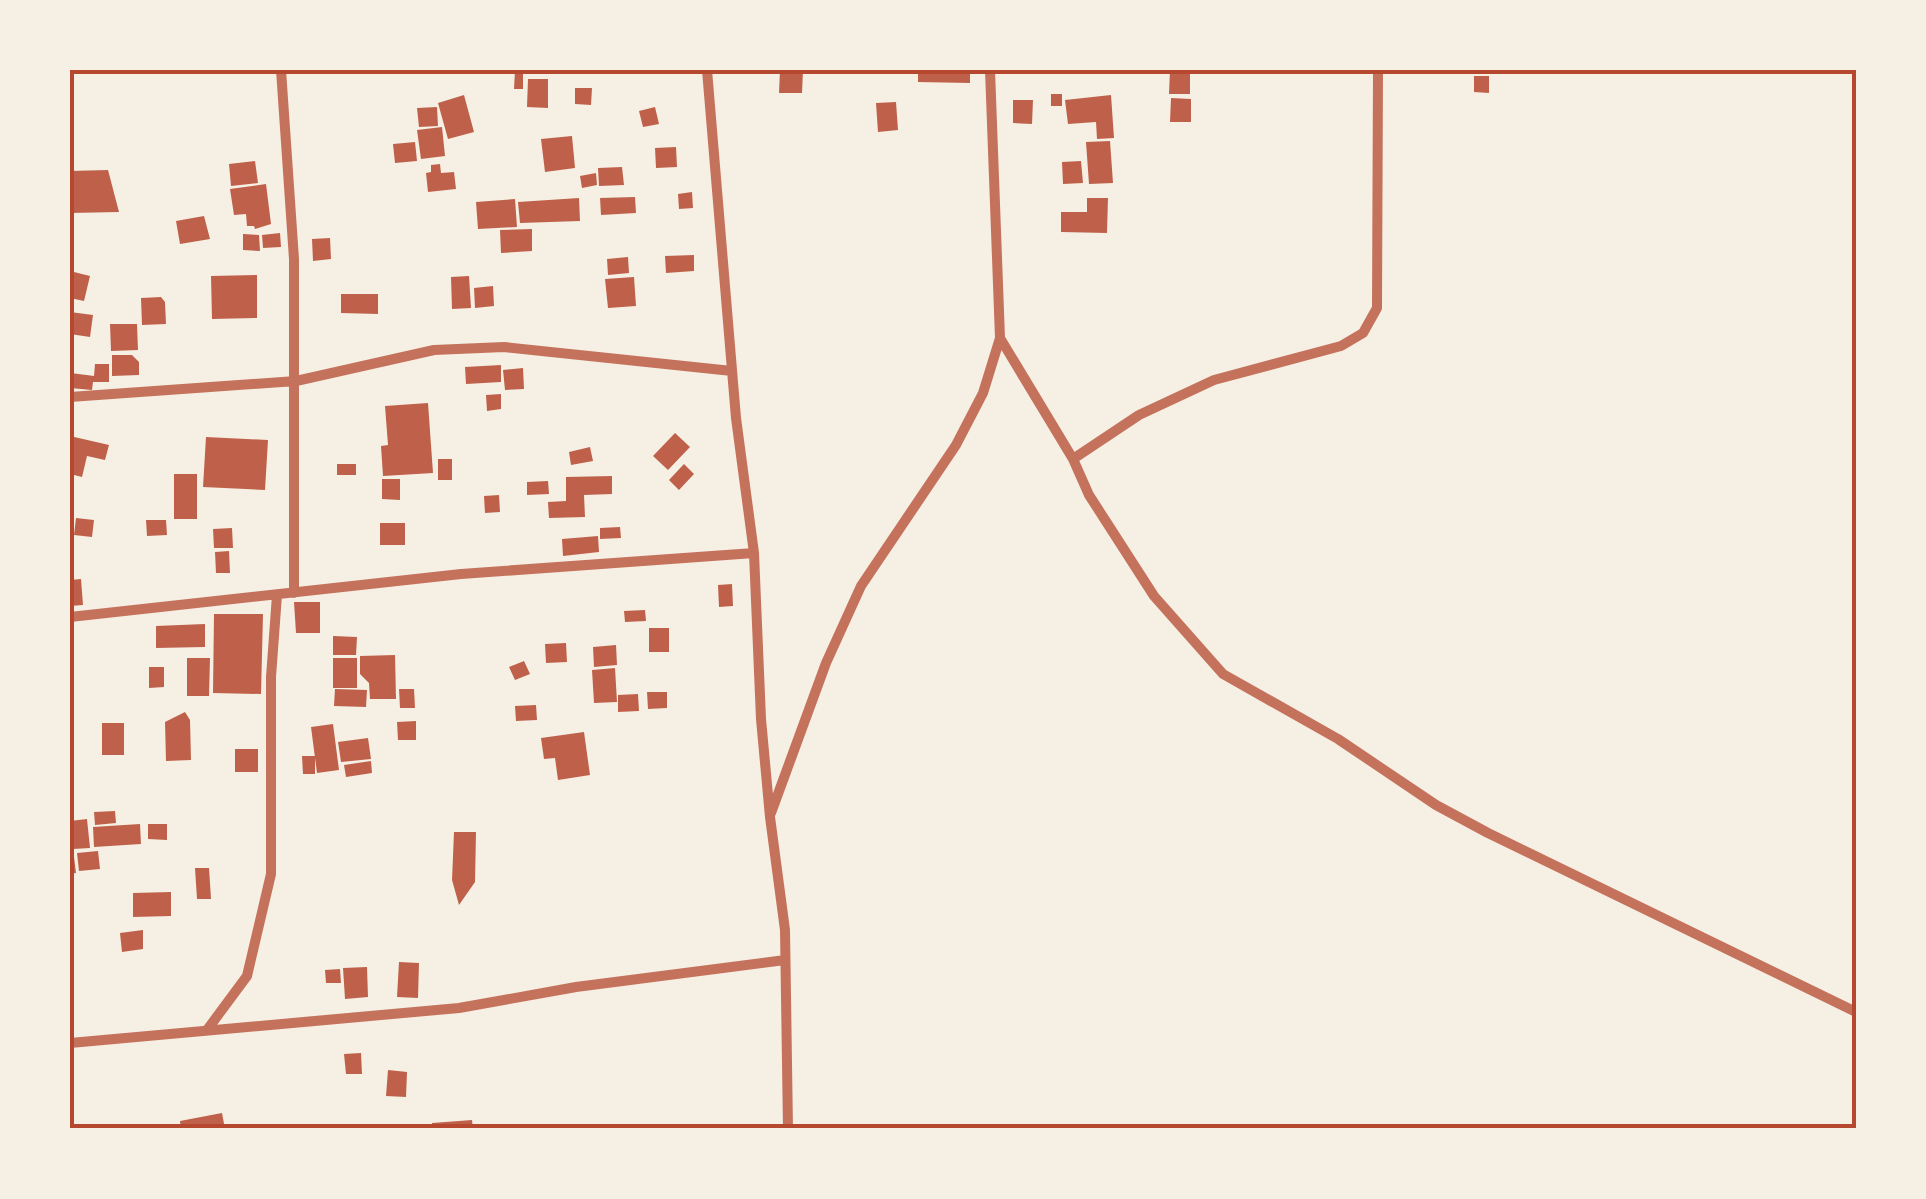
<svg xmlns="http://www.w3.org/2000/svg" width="1926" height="1199" font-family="Helvetica,sans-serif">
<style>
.building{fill:#bf614a}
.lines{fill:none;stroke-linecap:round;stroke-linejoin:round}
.minor{stroke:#c5725c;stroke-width:10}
.neatline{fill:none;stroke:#b5482f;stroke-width:4}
</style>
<rect width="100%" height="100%" fill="#f6efe4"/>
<path class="building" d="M515 70H523V89H514Z
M780 70H803L802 93H779Z
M918 70H970V83L918 82Z
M1170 70 1190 71V94H1169Z
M1474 76H1489V93L1474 92Z
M528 79H548V108L527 107Z
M575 88H592L591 105 575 104Z
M1051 94H1062V106H1051Z
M464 95 474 132 448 139 438 103Z
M1111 95 1114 138 1097 139 1096 122 1068 124 1065 100Z
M1171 98 1191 99V122H1170Z
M1013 100H1033L1032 124 1013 123Z
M896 102 898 130 878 132 876 103Z
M437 107 438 126 419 127 417 108Z
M655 107 659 124 643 127 639 111Z
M442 127 445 156 421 159 417 130Z
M572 136 575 168 545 172 541 139Z
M1110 141 1113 183 1089 184 1086 142Z
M415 142 417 161 395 163 393 144Z
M676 147 677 167 656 168 655 148Z
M255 161 258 183 231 186 229 164Z
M1081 161 1083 183 1063 184 1062 162Z
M440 164 441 173 454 172 456 189 428 192 426 173 431 172V165Z
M622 167 624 185 599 186 598 168Z
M108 170 119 212 70 213V171Z
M596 173 597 185 582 188 580 176Z
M266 184 271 224 255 229 254 226H247L246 214 234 215 230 189Z
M692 192 693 208 679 209 678 194Z
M635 197 636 213 601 215 600 198Z
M579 198 580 221 520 223 518 202Z
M1087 198H1108L1107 233 1061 232V212H1087Z
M515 199 517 227 478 229 476 202Z
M204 216 210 239 180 244 176 221Z
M532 229V251L501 253 500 230Z
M280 233 281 247 263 248 262 235Z
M243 234 259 235 260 251 243 250Z
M330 238 331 259 313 261 312 239Z
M694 255V271L666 273 665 256Z
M628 257 629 273 608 275 607 259Z
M70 271 90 276 84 301 70 298Z
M257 275V318L212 319 211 276Z
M469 276 471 308 452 309 451 277Z
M634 277 636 306 608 308 605 279Z
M493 286 494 306 475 308 474 288Z
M341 294H378V314L341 313Z
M161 297 165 302 166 324 142 325 141 298Z
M70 312 93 315 90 337 70 334Z
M110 324H137L138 350 111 351Z
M112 355H132L139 362V375L112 376Z
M95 364H109V382H93L92 390 70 388 71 373 94 376Z
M501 365V382L466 384 465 367Z
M523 368 524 389 505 390 503 370Z
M501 394V409L487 411 486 395Z
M428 403 433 473 383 476 381 446 388 445 385 406Z
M675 433 690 447 668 470 653 456Z
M70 436 109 445 105 460 87 456 82 477 70 474Z
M206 437 268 440 265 490 203 487Z
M590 447 593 461 571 465 569 452Z
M438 459H452V480H438Z
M337 464H356V475H337Z
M684 464 694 474 679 490 669 480Z
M174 474H197V519H174Z
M612 476V494L584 495 585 517 549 518 548 502 566 501V477Z
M382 479H400V500L382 499Z
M548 481 549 494 527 495V482Z
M499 495 500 512 485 513 484 496Z
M76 518 94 520 92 537 74 535Z
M146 520H166L167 535 147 536Z
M380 523H405V545H380Z
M620 527 621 538 600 539V528Z
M232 528 233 548H214L213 529Z
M598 536 599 552 563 556 562 539Z
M229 551 230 573H216L215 552Z
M81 579 83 605 70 606V580Z
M732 584 733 606 719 607 718 585Z
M294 602H320V633H296Z
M645 610 646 621 625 622 624 611Z
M214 614H263L261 694 213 693Z
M205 624V647L156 648V626Z
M649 628H669V652H649Z
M333 636 357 637 356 655H333Z
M566 643 567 662 546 663 545 644Z
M616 645 617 665 594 667 593 647Z
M395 655 396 699H370L369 683 360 674V656Z
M187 658H210L209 696H187Z
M333 658H357V688H333Z
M524 661 530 674 515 680 509 667Z
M149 667H164V687L149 688Z
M615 668 617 702 594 703 592 670Z
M335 689 367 690 366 707 334 706Z
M399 689H414L415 708H400Z
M647 692H667V708L648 709Z
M638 694 639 711 618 712V695Z
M536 705 537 720 516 721 515 706Z
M185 712 190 720 191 760 166 761 165 722Z
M416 721V740H398L397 722Z
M102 723H124V755H102Z
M333 724 339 770 317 773 311 727Z
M584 732 590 775 558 780 555 758 544 759 541 738Z
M368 738 371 759 341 762 338 742Z
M235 749H258V772H235Z
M302 756H315V774H303Z
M371 761 372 773 346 777 344 765Z
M115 811 116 823 95 825 94 812Z
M87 819 90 848 73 849 76 873 70 874V821Z
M140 824 141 844 94 847 93 827Z
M148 824H167V840L148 839Z
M454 832H476L475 882 459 905 452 880Z
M98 851 100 869 79 871 77 853Z
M195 868H209L211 899H197Z
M171 892V916L133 917V893Z
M143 930V949L122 952 120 933Z
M399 962 419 963 418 998 397 997Z
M367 967 368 997 345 999 343 968Z
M340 969 341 983H326L325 970Z
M361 1053 362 1074H346L344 1054Z
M388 1070 407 1072 406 1097 386 1096Z
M222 1113 225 1129H181L180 1121Z
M472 1120 473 1129H432V1123Z"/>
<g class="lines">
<path class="minor" d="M281 70 294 259V593
M707 70 736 418 754 553 761 719 770 817 785 930 788 1129
M1000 338 1073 459 1089 495 1154 596 1223 674 1338 739 1436 805 1488 833 1856 1012
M70 397 296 381 434 350 504 347 732 371
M1073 459 1139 415 1214 380 1341 346 1363 333 1377 308 1378 70
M70 617 461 574 754 553
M771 813 826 663 861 586 956 445 983 393 1000 338 990 70
M207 1030 247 976 271 874V677L277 595
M70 1043 459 1008 576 987 785 960"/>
</g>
<rect width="1926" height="1199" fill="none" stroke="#f6efe4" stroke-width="145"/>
<rect x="72" y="72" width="1782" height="1054" class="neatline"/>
</svg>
